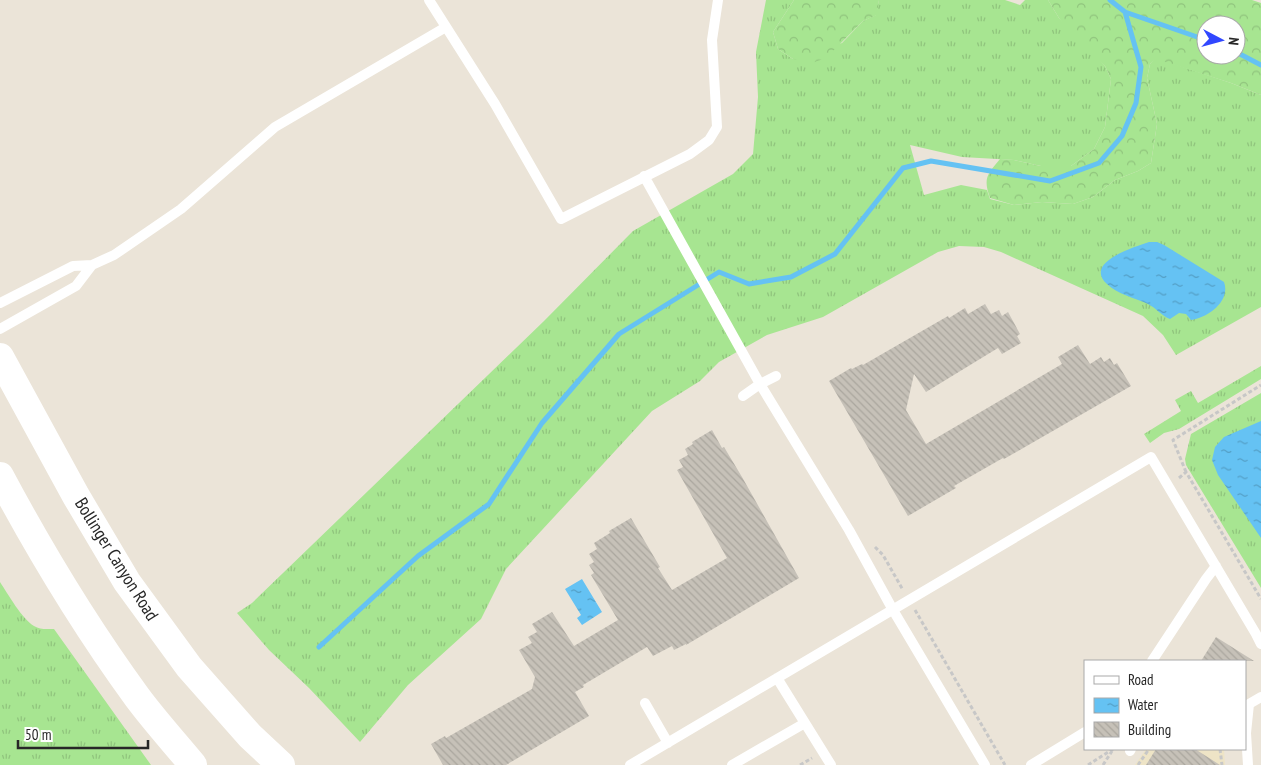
<svg xmlns="http://www.w3.org/2000/svg" width="1261" height="765" font-family="'PT Sans Narrow',sans-serif">
<style>
.education{fill:#eee4c6}
.grass{fill:url(#grass-tufts)}
.forest{fill:url(#forest-crowns);fill-rule:evenodd}
.water{fill:url(#water-ripples)}
.lines{fill:none;stroke-linecap:round;stroke-linejoin:round}
.stream{stroke:#65c2f3;stroke-width:5}
.building{fill:url(#building-back-hatch)}
.path{stroke:#c7c7c7;stroke-width:3;stroke-dasharray:4 2.5;stroke-linecap:butt}
.lane{stroke:#fff;stroke-width:10}
.secondary{stroke:#fff;stroke-width:28}
.labels{text-anchor:middle;dominant-baseline:central;stroke-width:4;stroke-linejoin:round;paint-order:stroke}
.street-label{font-size:18px;fill:#272727;stroke:#fff}
</style>
<defs>
<pattern id="grass-tufts" width="24" height="20" patternUnits="userSpaceOnUse" patternTransform="scale(1.25)"><rect width="24" height="20" fill="#a7e591"/><path d="M3 7l-1-3M5 7V3M7 7l1-3M15 17l-1-3M17 17v-4M19 17l1-3" fill="none" stroke="#90c47d"/></pattern>
<pattern id="forest-crowns" width="20" height="18" patternUnits="userSpaceOnUse" patternTransform="scale(1.25)"><rect width="20" height="18" fill="#a7e591"/><path d="M2 6a3 3 0 1 1 6 0M12 15a3 3 0 1 1 6 0" fill="none" stroke="#90c47d"/></pattern>
<pattern id="water-ripples" width="26" height="14" patternUnits="userSpaceOnUse" patternTransform="scale(1.25)"><rect width="26" height="14" fill="#65c2f3"/><path d="M2 4q2-2 4 0t4 0M15 11q2-2 4 0t4 0" fill="none" stroke="#539ec5"/></pattern>
<pattern id="building-back-hatch" width="6" height="6" patternUnits="userSpaceOnUse" patternTransform="scale(1.25)"><rect width="6" height="6" fill="#c6c1b8"/><path d="M-1 5l2 2M0 0l6 6M5-1l2 2" fill="none" stroke="#aaa69e"/></pattern>
</defs>
<rect width="100%" height="100%" fill="#ebe4d8"/>
<path class="education" d="M1146 749H1224L1225 765H1135Z"/>
<path class="grass" d="M766 0H794L773 32 778 49 793 59 842 43 863 21 876 15 879 0H1005L1020 5 1025 0H1048L1059 18 1105 66 1111 79 1105 127 1094 149 1071 166H1041L1014 160 962 157 910 145 924 195 961 185 987 190 990 199 1014 205 1042 202 1073 204 1093 197 1115 180 1138 171 1151 163 1157 124 1147 78 1150 64 1156 58 1231 83 1261 95V307L1176 355 1163 335 1143 316 1001 252 984 247 959 246 938 252 823 317 767 335 719 362 700 381 652 411 506 569 481 619 408 685 360 742 309 688 269 650 237 613 252 603 544 321 633 231 733 174 753 154 758 97 756 52Z
M1261 366V379L1179 429 1164 433 1150 443 1144 434 1181 411 1175 400 1191 391 1198 403Z
M1261 393V588L1186 465 1185 459 1191 434Z
M0 582C8 594 22 619 34 626 40 630 47 629 54 629L151 765H0Z"/>
<path class="forest" d="M794 0H879L877 15 863 21 826 58 812 63 793 59 778 49 773 32Z
M1048 0H1252L1261 3V95L1231 83 1156 59 1150 64 1147 78 1157 124 1151 163 1138 171 1115 180 1093 197 1073 204 1042 202 1014 205 990 198C983 178 987 175 1000 159L1014 160 1041 166H1071L1094 149 1105 127 1111 79 1105 66 1075 40 1059 18ZM1206 25H1236V55H1206Z"/>
<path class="water" d="M1149 242H1157L1164 245 1224 282C1231 301 1208 318 1191 320L1186 314 1179 313 1170 319C1162 316 1156 308 1148 304 1135 298 1117 294 1107 284 1083 262 1135 247 1149 242Z
M1261 421V538L1218 475 1212 460 1215 447 1224 437Z
M582 579 602 612 582 625 577 618 581 615 565 589Z"/>
<g class="lines">
<path class="stream" d="M1110 0 1125 12 1206 40
M1236 52 1261 65
M319 647 418 556 489 504 542 423 619 334 719 272 749 284 791 277 835 254 903 168 931 161 1050 181 1099 163 1122 136 1136 103 1141 67 1125 12"/>
</g>
<path class="building" d="M985 304 991 314 999 310 1002 316 1008 312 1020 334 1017 336 1021 343 1002 354 998 348 926 392 914 374 906 410 926 444 1062 364 1058 357 1078 345 1090 364 1101 357 1104 362 1110 358 1114 365 1117 363 1131 386 1025 447 1004 459 1003 458 954 486 956 488 908 516 829 381 851 368 852 369 862 364 863 365 948 316 949 318 965 308 968 314Z
M712 430 722 448 724 447 742 477 799 578 686 645V644L674 650 672 646 653 656 647 647 583 685 584 687 575 692 589 716 506 765H443L431 744 445 736 446 738 532 689 535 677 519 650 532 643 528 637 537 632 532 624 552 612 574 646 618 620 591 575 594 573 589 565 594 562 589 554 597 549 594 543 610 533 609 531 631 518 660 567 658 568 672 590 727 558 677 470 683 467 679 460 688 455 685 449 693 444 692 442Z
M1216 637 1254 661H1201Z
M1156 749H1195L1220 765H1146Z"/>
<g class="lines">
<path class="path" d="M1186 472 1173 440 1261 385
M1179 478 1186 472 1261 599
M875 547 883 555 903 590
M915 610 1005 765
M1220 749 1222 765
M800 765 812 758
M1088 765 1113 749
M1103 765 1112 751
M1138 765 1149 749"/>
<path class="lane" d="M429 0 495 104 561 219 690 154 709 140 717 127 712 40 718 0
M644 176 760 384 776 376
M0 303 73 266 92 265 114 255 181 209 275 127 446 27
M0 329 76 286 92 265
M743 396 760 384 849 530 893 610 985 765
M1152 661 1206 579 1216 566
M777 678 831 765
M645 703 668 743
M1130 751 1131 749
M630 765 1151 457 1256 634 1261 644
M732 765 805 723
M1031 765 1085 732
M1248 765 1246 733 1249 704 1261 697"/>
<path class="secondary" d="M0 357 76 496 127 582 189 667 250 736 281 765
M0 476C41 553 86 627 137 697 154 720 174 742 193 765"/>
</g>
<g class="labels">
<g class="street-label">
<text transform="translate(117 559) rotate(58)">Bollinger Canyon Road</text>
</g>
</g>
<rect x="1084" y="660" width="162" height="90" fill="#ffffff" stroke="#a9a9a9"/>
<rect x="1094" y="676" width="25" height="8" fill="#ffffff" stroke="#a9a9a9"/>
<text x="1128" y="685" font-size="15" fill="#272727">Road</text>
<rect x="1094" y="698" width="25" height="15" fill="url(#water-ripples)" stroke="#a9a9a9"/>
<text x="1128" y="710" font-size="15" fill="#272727">Water</text>
<rect x="1094" y="722" width="25" height="15" fill="url(#building-back-hatch)" stroke="#a9a9a9"/>
<text x="1128" y="735" font-size="15" fill="#272727">Building</text>
<g transform="translate(1221 40) rotate(96)"><circle r="24" fill="#ffffff" stroke="#a9a9a9"/>
<path d="M0-4L9 19L0 12L-9 19Z" fill="#3147ff"/>
<text y="-8" font-size="14" font-weight="bold" text-anchor="middle" fill="#272727">N</text>
</g>
<path d="M18 740v8h130v-8" fill="none" stroke="#272727" stroke-width="2.5"/>
<text x="25" y="740" font-size="15" fill="#272727" stroke="#ffffff" stroke-width="4" paint-order="stroke">50 m</text>
</svg>
